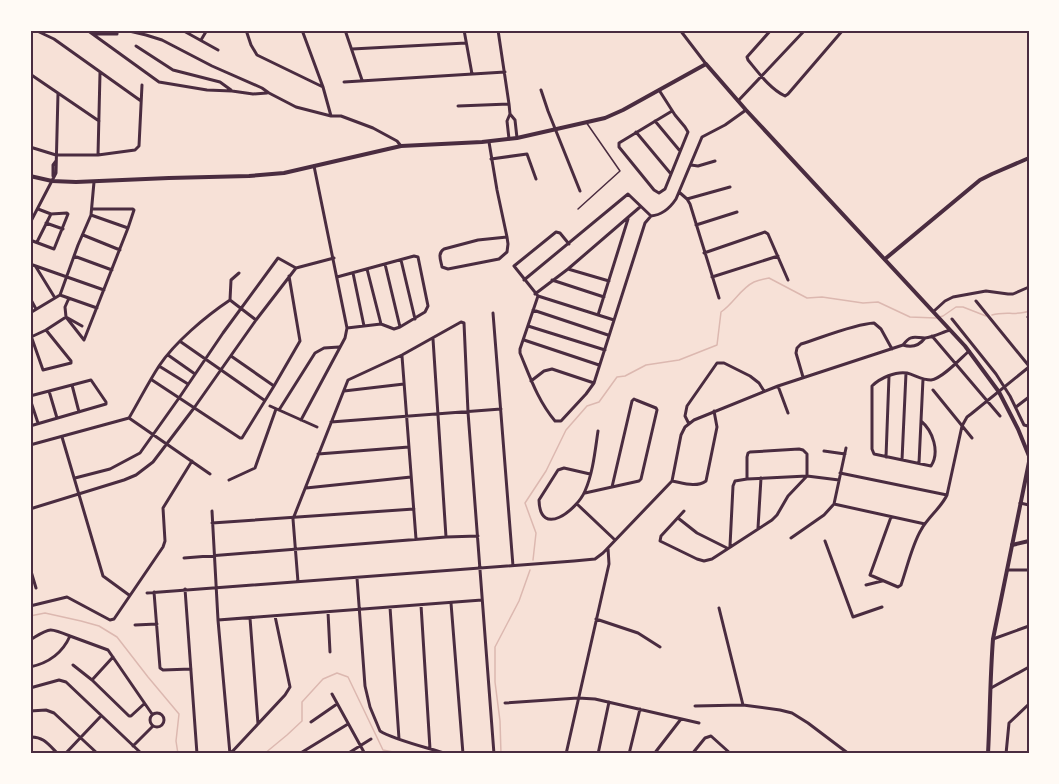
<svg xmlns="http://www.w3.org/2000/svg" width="1059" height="784" font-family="'Open Sans',sans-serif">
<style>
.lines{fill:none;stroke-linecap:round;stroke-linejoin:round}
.stream{stroke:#dcb8b0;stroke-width:1.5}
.service{stroke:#4a2c40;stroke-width:1.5}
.minor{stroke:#4a2c40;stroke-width:3}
.tertiary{stroke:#4a2c40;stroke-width:4}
.secondary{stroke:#4a2c40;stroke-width:4}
.neatline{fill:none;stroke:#4a2c40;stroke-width:2}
</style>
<rect width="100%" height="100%" fill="#f7e1d7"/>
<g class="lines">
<path class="stream" d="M992 315C1005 311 1017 316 1029 311
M533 560 536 533 525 503 546 471 566 430 587 406 599 402 617 377 625 376 646 365 679 360 717 345 721 312C733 304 741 288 754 282 759 280 764 279 769 278L807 298 822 297 863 303 878 302 910 317 936 318 943 316 956 307H963L986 316
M30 616 45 613 81 621 99 626 117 637 148 677 179 714 176 741 178 754
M264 754 287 735 302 721V702L323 679 337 673 348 677 383 750 403 754
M501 754 500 721 495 682V647L519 601 530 570"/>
<path class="service" d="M578 209 620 171 586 122"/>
<path class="minor" d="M35 30 54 39 141 101
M87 30 159 82 207 90 232 91 253 94 267 93
M125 30 146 35 162 40 212 66 262 88 269 93 296 107 331 116H341L373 128 397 141 401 146
M182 30 218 50
M246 30 251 45 257 55 323 87
M302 30 323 87 331 116
M345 30 362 80
M464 30 472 74
M498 30 509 104 510 114 507 121 509 139
M680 30 706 64
M771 30 747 57 748 60C758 72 770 89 785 96L788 94 843 30
M1026 30 1029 33
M93 34H117V30
M201 40 207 30
M136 46 173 70 220 82 231 90
M352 49 466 43
M30 74 99 121
M344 82 505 72
M541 90 548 111 580 191
M659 90 675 115 685 127 688 132 665 189 659 193 654 190 619 147V143L672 111
M738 101 805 30
M458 106 509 104
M510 114 515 120 517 138
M655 121 680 151
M636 132 671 174
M489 142 497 190 507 237 508 244 507 252 499 259 448 269 442 267C441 261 437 253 444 249L478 240 507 237
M30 147 56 155H98L135 150 139 146 142 85
M98 155 100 73
M491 159 527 154 536 179
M691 165 698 166 715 161
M53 176V165L56 161
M679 192 687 199 690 204 719 298
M687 199 730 187
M91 215 128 228
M30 223 56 173 58 93
M46 223 63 229
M696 225 737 212
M83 235 120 250
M30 240 54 249 68 214 67 213 51 214 38 209
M37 242 51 214
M569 244 560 233 556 232 514 266 538 296 614 320
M704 253 765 232 768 234 788 280
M74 256 112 270
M401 260 415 319
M30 264 104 290
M385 264 400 327
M36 267 55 298
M367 269 381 324
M568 269 609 281
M353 273 364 326
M337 277 414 256 418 257 428 306 425 312 400 327 394 329 381 324 347 328
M712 277 778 256
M524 280 628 194 651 216C663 215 670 208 676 199L702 137 725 125 746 110
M552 280 604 297
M535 294 568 269 640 207
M60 295 78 245 91 215 94 182
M60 295 97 308
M538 296 520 349V353C530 377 538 401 555 421H561L586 394 594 383 645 223 651 216
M30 298 36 309
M69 298 65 307 66 317 84 340 128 228 134 210 133 209H92
M230 300 256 320
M976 301 1029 366
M533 310 608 335
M934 311 945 301 953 297 986 291 1008 294H1013L1029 287
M30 313 60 295
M493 313 513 566
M598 315 628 219
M1028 317 1029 318
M952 319 996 374 1010 396 1024 425 1028 426 1029 424
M528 326 605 350
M30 333 43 370 71 363V361L46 330
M932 336 1000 416
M31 337 46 330 66 317 82 326
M433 339 446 537
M524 340 599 365
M181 342 264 400
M903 345C911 334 915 338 925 338 933 337 943 332 950 330
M168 355 195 374
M231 356 274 386
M402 356 416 539
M159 366 188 384
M803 377 796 353 797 348 801 344C821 338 854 324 874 323L881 329 892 349
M152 380 240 438H242L274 386 300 341 289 276
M531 381 544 371 552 369 594 383
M72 385 79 412
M778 386 788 413
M933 390 972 438
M49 391 57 418
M344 391 404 384
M30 396 91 380 106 402V404L30 426
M30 399 38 423
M270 406 317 427
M1016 407 1029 397
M279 410 315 353 324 348 339 347
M129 418 210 474
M301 420 345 338 347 328 314 166
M921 421C933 431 940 452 931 466L874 454 872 449V386C880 378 896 371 907 373 915 375 922 380 931 380 942 379 960 359 969 351
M331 422 501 409
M689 424 685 416 687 406 717 363H724L750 376 759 383 764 391
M62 437 103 576 129 595
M30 445 129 418C139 401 148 383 159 366 175 342 206 316 230 300L231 280 239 273
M824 451 845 454
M318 454 409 447
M886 457 889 376
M902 460 906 373
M919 463 923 379
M840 473 947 495
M590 474 564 468 558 470 539 500C540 539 577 510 585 491 593 473 595 451 598 431
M75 478 110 469 140 453 179 398 223 333 278 258 296 268
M229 480 255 468 276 409
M672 481C683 483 696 488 706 481L717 427 714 411
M306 488 411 477
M585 493 639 481 641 479 657 410 656 408 636 400 634 399 632 401 612 487
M1020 503 1029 505
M577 504 615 540
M834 504 925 524
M30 509 124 480 136 475 153 462 194 408 256 320 296 268 334 258
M212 511 218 620 230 754
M684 511 661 536 660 541 697 559 704 561 712 559 772 520 777 515 788 496 807 476V454L803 450 799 449 750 452 748 453 747 457V479
M891 517 870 575 898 587 901 585C907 568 912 545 921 530 928 517 941 508 947 495L962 426 967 417 971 414 1029 367
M678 518 697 533 727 548
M212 523 414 509
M758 528 761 478
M791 538 824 515 834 504 846 448
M825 541 853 617 882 607
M730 546 733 486 735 481 747 479 807 476 839 480
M184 558 446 537 478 536
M30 568 36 588
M1007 570H1029
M357 578 365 686 370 707 380 731C394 740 429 748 447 754
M298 582 293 519 348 380 402 355 461 322 464 323 468 412 494 754
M866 585 882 581
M185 589 197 754
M154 592 160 668 163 670 191 669
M147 593 574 561 595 559 603 553 672 481 681 435 685 427 694 420 778 386 903 345C912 348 919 346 925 338
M451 603 463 754
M421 605 430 749
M30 606 67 597 110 620 114 619 163 547 165 541 163 508 192 461
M390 607 399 739
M719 608 743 705
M328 612 330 652
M250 618 258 724
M596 619 638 633 660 647
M218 620 482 600
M135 625 157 624
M70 636 108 650 152 714
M993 639 1029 626
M30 640C50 628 48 627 70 636 62 654 49 663 30 667
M73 665 92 680 129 716H131L144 704
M92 680 113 657
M30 688 59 680 66 682 142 754
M991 688 1029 667
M332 694 365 754
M505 703 578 698 595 699 699 723
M695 706 743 705 780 710 792 713 808 723 849 754
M30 711 46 710 54 713 98 754
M150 720a7 7 0 1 1 14 0a7 7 0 1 1-14 0Z
M311 722 337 704
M30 737C43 736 49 745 58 754
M133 746 153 726
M65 754 101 716
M230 754 285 695 290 687 275 616
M299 754 348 724
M347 754 371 739
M566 754 609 564 608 548
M598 754 609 702
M629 754 640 709
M654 754 681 719
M692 754 705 738 711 736 731 754
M1006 754 1009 723 1029 704"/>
<path class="tertiary" d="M885 259 980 180 992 174 1029 158
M1012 545 1029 541"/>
<path class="secondary" d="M30 176 52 181 76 182 169 178 249 176 284 173 401 146 482 142 517 138 605 118 623 110 706 64 746 110 965 346 999 392 1018 429 1029 456
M988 754C990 716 990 678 993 639L1029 462"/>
</g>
<rect width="1059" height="784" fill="none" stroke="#fffaf5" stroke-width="63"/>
<rect x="32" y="32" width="996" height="720" class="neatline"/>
</svg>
